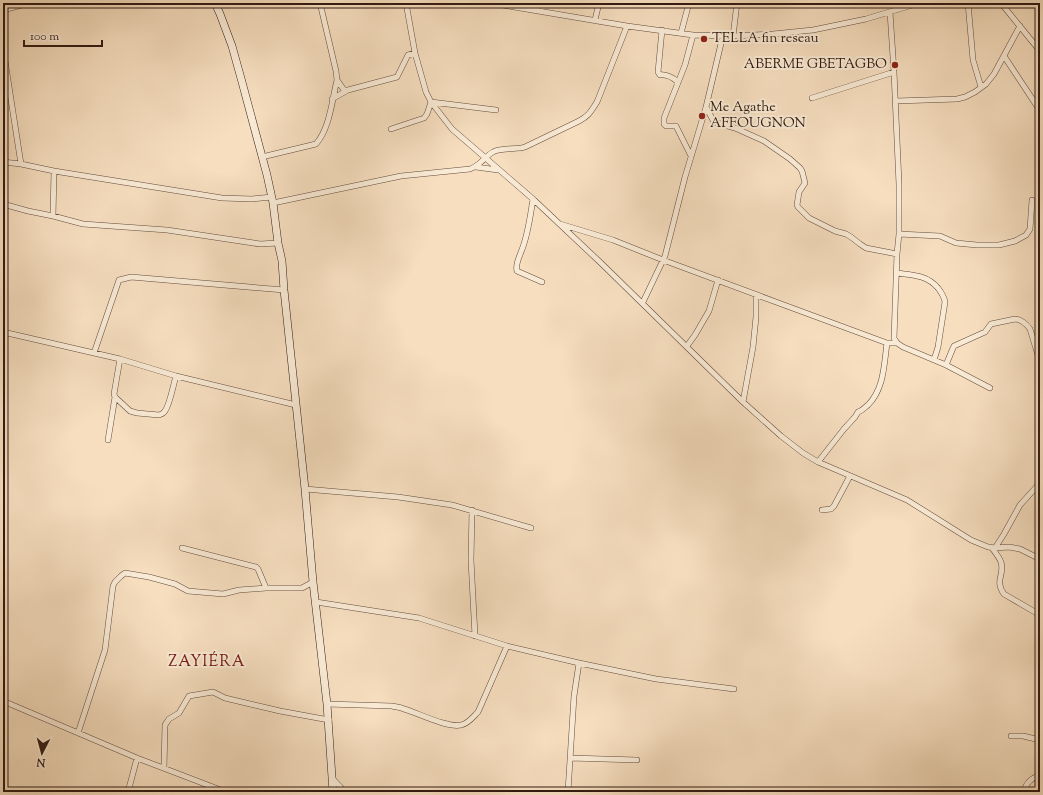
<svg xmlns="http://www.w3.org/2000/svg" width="1043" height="795" font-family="'Sorts Mill Goudy',serif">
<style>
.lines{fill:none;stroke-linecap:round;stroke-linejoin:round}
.street-casing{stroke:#624b3d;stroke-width:6}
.secondary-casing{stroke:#311a12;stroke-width:8}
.street{stroke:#f9ead5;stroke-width:5}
.secondary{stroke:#f9ead5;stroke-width:7}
.poi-dot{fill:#8f2418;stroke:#f9ead5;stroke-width:1.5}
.labels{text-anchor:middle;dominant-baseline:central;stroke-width:4;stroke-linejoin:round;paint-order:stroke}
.poi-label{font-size:14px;fill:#311a12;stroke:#f9ead5;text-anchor:start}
.quarter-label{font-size:16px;letter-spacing:1px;fill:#7a1f14;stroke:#f9ead5}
</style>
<rect width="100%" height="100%" fill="#f6debf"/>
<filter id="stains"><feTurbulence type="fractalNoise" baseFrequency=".005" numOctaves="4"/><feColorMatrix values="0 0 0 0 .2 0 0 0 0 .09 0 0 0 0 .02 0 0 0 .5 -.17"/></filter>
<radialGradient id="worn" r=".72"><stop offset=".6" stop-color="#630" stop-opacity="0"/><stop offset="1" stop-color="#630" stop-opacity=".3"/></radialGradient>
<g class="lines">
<defs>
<path id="street" d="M406 3 415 53 426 92 431 102 452 129 533 199 602 264 743 402 781 436 803 453 818 462 907 500 971 540 988 547 995 548 1009 547 1020 549 1040 559
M491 3 627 26 693 35 733 36 773 34 813 30 866 19 919 3
M968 3 973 60 981 87
M1001 3 1040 51
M3 10 29 3
M537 10 539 3
M890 12 894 72 899 184V234L897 254 894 338 897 343 903 347 946 365 990 388
M595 20 599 3
M662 30 658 72 660 75C667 74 672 77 678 82
M681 33 689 3
M733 36 737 3
M3 48 21 164
M1004 56 1037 106
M337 80 344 90H348
M812 98 894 72
M332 99 348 90 397 77 408 55 415 53
M896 101 957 99 965 97 975 92 986 84 994 74 1020 26
M706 107 714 122 735 128 764 141 790 159 800 168 802 171 805 183 799 192 797 205 798 207 809 218 835 231 846 234 851 237 860 244 866 248 897 254
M391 129 424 118 427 114 431 102 496 110
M691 156 676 126H666L664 124V118L685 65 693 35
M262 157 316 144C330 128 332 100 337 80L336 71 320 3
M3 162 21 164 54 171 222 198 252 199 272 197
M476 167 498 170
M533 199C530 217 528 236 521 252 519 258 515 265 517 271L542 282
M273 203 401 176 470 169C481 165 484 157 493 152 501 147 516 150 525 147L579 121C589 116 591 111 597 102L627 26
M3 204 28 211 53 216 83 224 167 230 260 244 278 243
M53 216 54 171
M560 224 613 240 663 260 776 302 887 343H897
M899 234 940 236 956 243 977 245H999L1015 241 1026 235 1030 229 1032 200
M897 273C913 275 927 275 938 288 941 292 944 296 945 302L938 347 934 360
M643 302 665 256 685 177 706 107 723 35
M3 332 120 359 176 376 296 405
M687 346 695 335 709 311 718 280
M94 353 119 280 131 277 284 290
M946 365 953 348 954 346 985 332 991 324 1015 319C1020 319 1027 324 1030 329L1040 362
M115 397 130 411 137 413 159 415C162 414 163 414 165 411 170 404 173 386 176 376
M743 402 753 347 756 317V295
M108 440 115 397 114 394 120 359
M818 462 844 429 855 417 858 412C862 411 864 408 868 405 884 389 884 365 887 343
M305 489 398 497 452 505 531 528
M472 510 471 560 475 636
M822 510 831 509 834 506 850 476
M182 548 256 567 258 569 266 588
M992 548C995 552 999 557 1001 562 1005 575 994 580 1004 594L1040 615
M995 548 1004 534 1020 505 1040 483
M316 602 419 618 507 646 579 663 656 679 734 689
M3 701 137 758 226 792
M327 704 392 706C396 707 400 707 404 709 418 713 447 728 461 725 468 724 473 717 478 712L507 646
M78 733 105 650 113 586 115 582 121 576 125 573 149 577 175 584 188 591 223 594 239 590 266 588H302L313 582
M1011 736H1023L1040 740
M570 758 637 760
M164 768 165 725 169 719 179 713 189 696 213 692 225 698 280 711 329 720
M332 778 345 792
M128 792 137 758
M568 792 574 696 579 663
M1024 792C1026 782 1032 778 1040 775"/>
<path id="secondary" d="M215 3 220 14 232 46 242 82 267 175 273 203 278 243 282 261 284 290 305 489 313 582 327 704 333 792"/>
</defs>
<use href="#street" class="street-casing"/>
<use href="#secondary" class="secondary-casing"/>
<use href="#street" class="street"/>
<use href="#secondary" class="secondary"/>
</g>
<g class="poi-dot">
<circle cx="704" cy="39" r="4"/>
<circle cx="895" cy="65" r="4"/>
<circle cx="702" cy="116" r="4"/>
</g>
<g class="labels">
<g class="poi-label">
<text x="712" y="39">TELLA fin reseau</text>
<text x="887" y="65" text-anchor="end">ABERME GBETAGBO</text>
<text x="710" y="108">Me Agathe<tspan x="710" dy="16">AFFOUGNON</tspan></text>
</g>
<g class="quarter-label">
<text x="207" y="662">ZAYIÉRA</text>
</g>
</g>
<rect width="1043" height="795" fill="none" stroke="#f6debf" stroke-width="16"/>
<rect x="4" y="4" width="1035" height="787" fill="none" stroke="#311a12" stroke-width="2"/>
<rect x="8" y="8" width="1027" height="779" fill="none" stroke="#311a12"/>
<g transform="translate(42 753) rotate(186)" stroke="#f9ead5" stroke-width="3" paint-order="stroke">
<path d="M0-3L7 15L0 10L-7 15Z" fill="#311a12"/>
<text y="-6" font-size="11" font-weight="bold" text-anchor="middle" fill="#311a12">N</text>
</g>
<path d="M24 40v6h78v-6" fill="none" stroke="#311a12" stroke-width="2"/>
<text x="30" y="40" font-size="12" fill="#311a12" stroke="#f9ead5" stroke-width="3" paint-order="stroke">100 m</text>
<rect width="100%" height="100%" filter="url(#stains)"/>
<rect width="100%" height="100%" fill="url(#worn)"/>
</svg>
